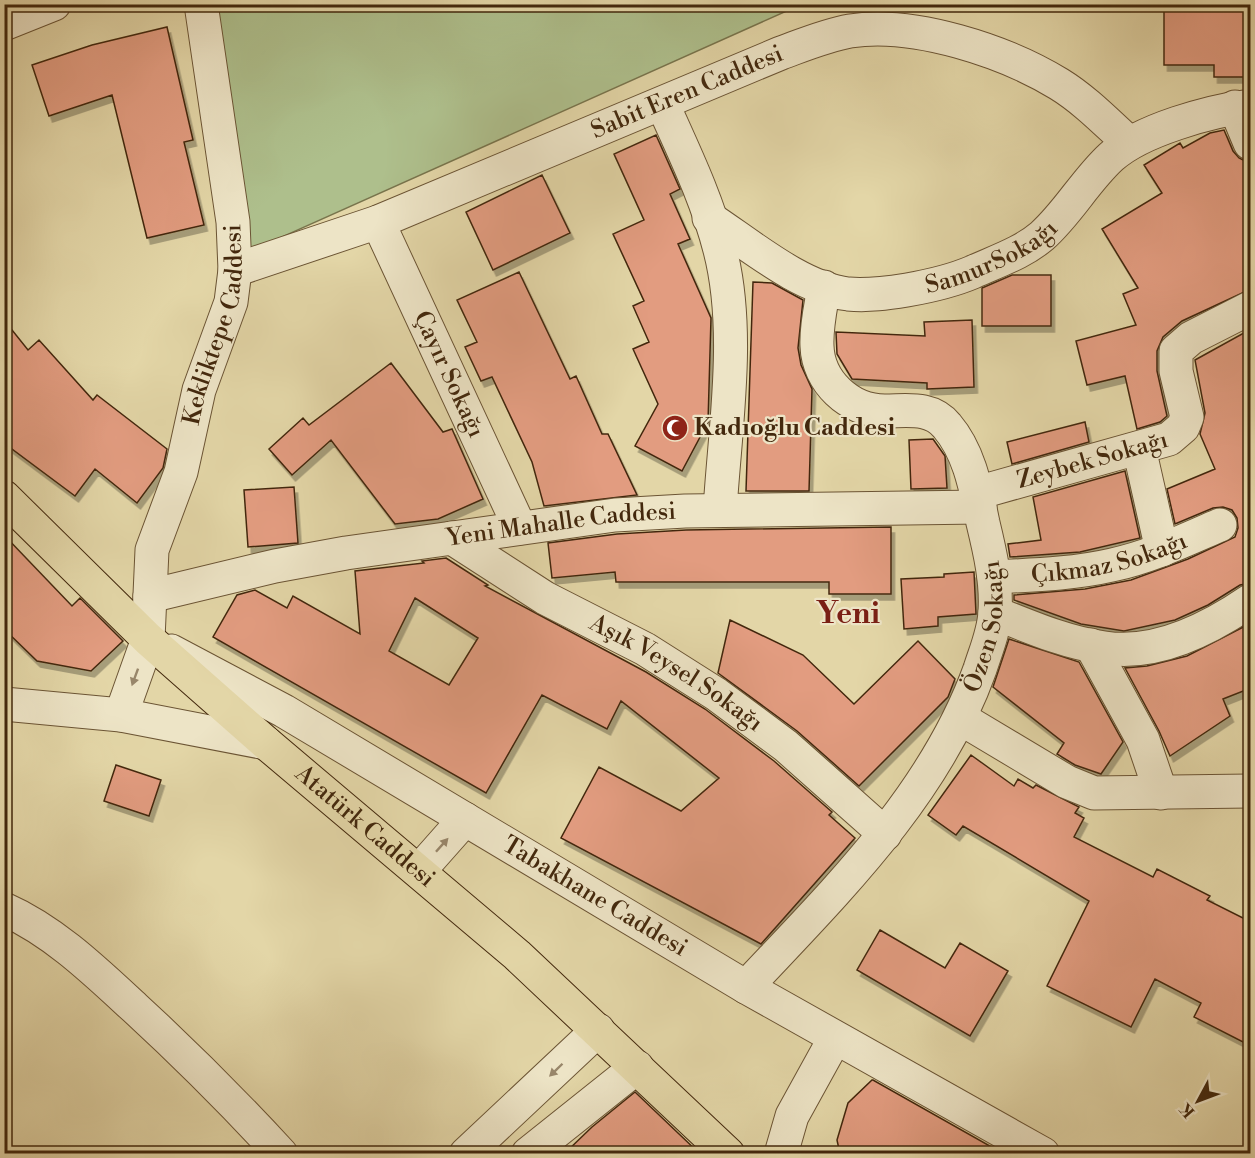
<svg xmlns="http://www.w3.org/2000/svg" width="1255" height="1158" font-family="'Libre Bodoni',serif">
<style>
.green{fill:#aebf8c;stroke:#78744c;stroke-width:1.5}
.building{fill:#e29c80;stroke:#43280d;stroke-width:1.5;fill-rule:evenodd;filter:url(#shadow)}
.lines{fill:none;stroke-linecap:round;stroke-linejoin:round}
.minor-casing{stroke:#6b5434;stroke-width:35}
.major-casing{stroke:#43280d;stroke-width:35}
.minor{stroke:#ede4c6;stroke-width:33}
.major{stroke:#e3d6a7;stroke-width:33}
.oneway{fill:#98866a}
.labels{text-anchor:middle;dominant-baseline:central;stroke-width:4.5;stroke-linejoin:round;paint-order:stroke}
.street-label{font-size:24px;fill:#43280d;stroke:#ede4c6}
.poi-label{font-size:24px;font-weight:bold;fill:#43280d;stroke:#ede4c6;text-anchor:start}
.district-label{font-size:30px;font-weight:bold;fill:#7a1f14;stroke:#ede4c6}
</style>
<defs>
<filter id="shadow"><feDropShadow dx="3.5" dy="6" stdDeviation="0" flood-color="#0004"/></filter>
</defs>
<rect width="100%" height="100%" fill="#e3d6a7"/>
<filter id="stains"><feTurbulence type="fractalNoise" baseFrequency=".00333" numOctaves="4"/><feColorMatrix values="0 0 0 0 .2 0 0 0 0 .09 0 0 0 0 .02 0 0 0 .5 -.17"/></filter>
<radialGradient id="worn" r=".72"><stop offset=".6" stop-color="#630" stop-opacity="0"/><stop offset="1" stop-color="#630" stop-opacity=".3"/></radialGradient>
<path class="green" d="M212 5H800L244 254Z"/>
<path class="building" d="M1164 4H1251V77H1214V65H1164Z
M167 27 193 140 184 142 204 225 147 238 112 95 49 116 32 65 92 45Z
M1224 130 1233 151 1239 158 1251 164V289L1182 321 1163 337 1157 351V371L1167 416 1160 422 1137 429 1125 376 1087 385 1076 341 1136 325 1123 294 1138 288 1102 229 1162 193 1144 165 1180 143 1183 148 1210 133Z
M656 135 680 189 670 194 690 239 678 244 711 318 708 422 682 471 635 446 658 404 633 349 649 342 633 306 644 301 613 234 644 220 614 154Z
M542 175 570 233 493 270 466 212Z
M519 272 570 379 576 376 602 434H608L637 495 544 506 532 462 492 377 481 381 465 347 477 342 457 300Z
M1012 275H1051V326H982V288Z
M753 282 772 283 803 300 798 348 801 365 812 389 809 491H746Z
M4 320 28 350 39 340 93 400 97 395 167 449 163 468 137 503 95 469 75 496 4 443Z
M972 320 974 387 927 389V383L852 379 837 354 836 332 925 336 924 322Z
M1251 329V583L1240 585 1208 605 1175 620 1124 631 1081 624 1014 600V595L1085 589 1131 580 1188 559 1235 537 1238 528 1237 518 1232 510 1223 507 1213 508 1175 524 1167 489 1215 469 1200 434 1205 413 1195 360Z
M391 363 443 432 452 429 483 499 438 519 395 524 331 440 292 475 269 449 303 418 309 425Z
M1085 422 1089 442 1012 464 1007 442Z
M933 439 945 456 947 488 911 489 909 440Z
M1125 471 1140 538 1080 552 1010 557 1008 544 1041 540 1033 497Z
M294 487 298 543 248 547 244 490Z
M891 527V594H829V582H616L615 572 552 578 548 543 617 534 686 530Z
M4 535 72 606 80 598 123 641 91 671 37 661 4 629Z
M446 558 488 585 485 586 646 672 705 709 774 761 832 812 829 815 855 838 761 944 561 838 599 767 681 811 719 778 621 701 607 729 542 695 486 793 213 637 237 595 255 590 287 608 293 596 360 634 355 571 424 563 422 561ZM415 598 478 638 449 685 389 651Z
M974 572 976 614 938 617V626L904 629 901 579 944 577V574Z
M730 620 803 655 854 704 918 641 955 679 948 697 859 786 797 731 718 673Z
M1251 623V688L1223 699 1230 716 1170 756 1159 731 1125 668 1147 666 1187 656Z
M1009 639 1079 662 1123 742 1101 774 1075 765 1057 754 1064 743 993 687Z
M971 755 1014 786 1018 779 1033 788 1036 785 1079 807 1075 813 1084 818 1074 837 1153 877 1157 869 1210 896 1207 900 1251 922V1027L1243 1042 1194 1017 1201 1003 1155 979 1131 1027 1047 986 1089 901 963 826 956 835 928 815Z
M116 765 161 780 149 816 104 801Z
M880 930 945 968 960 943 1008 971 970 1036 857 970Z
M872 1080H873L1004 1154H840L837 1140 848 1103Z
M635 1092 700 1154H564L592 1127Z"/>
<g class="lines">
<defs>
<g id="minor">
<path d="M4 24 54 4"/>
<path d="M663 105C684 152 707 199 720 250 741 331 725 427 720 510"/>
<path d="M1235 107 1250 143"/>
<path id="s1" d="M709 218C749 244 800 288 848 294 868 296 888 293 907 290 930 286 952 281 973 272 997 261 1022 253 1042 236 1068 213 1085 181 1111 157 1141 130 1210 111 1250 106"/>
<path id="s2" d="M378 222 520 528"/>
<path id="s3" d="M235 270 378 222 781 53C803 45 827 35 850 31 914 21 1005 51 1059 84 1085 100 1107 123 1129 143"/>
<path d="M1139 448 1162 550"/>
<path id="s4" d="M977 493 1169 439 1183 427 1187 417 1176 371V351L1191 338 1250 308"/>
<path id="s5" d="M452 538 545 598 645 649 716 694 786 746 885 834"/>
<path id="s6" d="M994 577C1033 575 1073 574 1112 565 1150 557 1185 540 1220 525"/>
<path id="s7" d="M150 596 275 566 346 553 615 515 685 511 980 507"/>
<path d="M995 613C1030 627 1067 643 1105 648 1157 656 1209 629 1250 601"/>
<path d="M1091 645 1143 740 1161 793"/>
<path id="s8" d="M171 651 284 711 746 987 1043 1154"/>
<path d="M4 704 121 715 266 743"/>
<path id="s9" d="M121 715 148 639 152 550 181 472 199 390 231 302 235 270 233 222 201 4"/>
<path d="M960 718 1067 782 1094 793 1250 791"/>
<path d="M419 871 465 819"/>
<path d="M4 909C54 931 96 972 135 1008 186 1055 234 1103 281 1154"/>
<path id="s10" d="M746 987C836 891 935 795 980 669 986 650 994 632 995 612 997 582 990 552 983 523 976 490 970 453 947 426 931 406 907 411 885 411 849 411 818 381 817 346 816 326 821 306 824 287"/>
<path d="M466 1154 598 1030"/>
<path d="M528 1154 637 1067"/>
<path d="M781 1154 792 1116 835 1038"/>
</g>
<g id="major">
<path id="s11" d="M4 497 148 639 266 743 517 955 728 1154"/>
</g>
</defs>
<use href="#minor" class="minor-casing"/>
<use href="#major" class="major-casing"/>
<use href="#minor" class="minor"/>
<use href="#major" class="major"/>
</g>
<defs><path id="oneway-solid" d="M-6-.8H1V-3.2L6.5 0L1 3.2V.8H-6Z" transform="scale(1.5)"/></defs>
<g class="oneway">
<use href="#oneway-solid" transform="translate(135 677) rotate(110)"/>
<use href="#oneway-solid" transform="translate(442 845) rotate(-48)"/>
<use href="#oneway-solid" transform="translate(556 1070) rotate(136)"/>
</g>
<defs>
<symbol id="mosque-disc" viewBox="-11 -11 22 22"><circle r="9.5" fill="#8f2418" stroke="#ede4c6"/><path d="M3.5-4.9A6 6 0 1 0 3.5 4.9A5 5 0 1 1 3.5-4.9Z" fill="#fff"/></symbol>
</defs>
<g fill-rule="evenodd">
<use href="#mosque-disc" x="660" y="413" width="30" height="30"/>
</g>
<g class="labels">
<g class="street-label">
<text stroke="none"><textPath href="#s3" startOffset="486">Sabit Eren Caddesi</textPath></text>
<text stroke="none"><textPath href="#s1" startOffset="310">SamurSokağı</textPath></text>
<text stroke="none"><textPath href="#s9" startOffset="405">Kekliktepe Caddesi</textPath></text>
<text stroke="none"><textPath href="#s2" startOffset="168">Çayır Sokağı</textPath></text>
<text stroke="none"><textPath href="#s4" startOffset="120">Zeybek Sokağı</textPath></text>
<text stroke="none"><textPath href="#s7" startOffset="418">Yeni Mahalle Caddesi</textPath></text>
<text stroke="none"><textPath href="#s6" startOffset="117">Çıkmaz Sokağı</textPath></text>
<text stroke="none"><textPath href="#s10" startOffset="441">Özen Sokağı</textPath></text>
<text stroke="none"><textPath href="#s5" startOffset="262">Aşık Veysel Sokağı</textPath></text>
<text stroke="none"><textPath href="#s11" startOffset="489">Atatürk Caddesi</textPath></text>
<text stroke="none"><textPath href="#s8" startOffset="490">Tabakhane Caddesi</textPath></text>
</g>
<g class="poi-label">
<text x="694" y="428">Kadıoğlu Caddesi</text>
</g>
<g class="district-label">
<text x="848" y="614">Yeni</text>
</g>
</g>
<rect width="1255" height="1158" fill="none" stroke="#e3d6a7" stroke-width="24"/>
<rect x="6" y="6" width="1243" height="1146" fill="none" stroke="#43280d" stroke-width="3"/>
<rect x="12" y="12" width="1231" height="1134" fill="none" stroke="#43280d" stroke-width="1.5"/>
<g transform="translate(1198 1101) rotate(229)" stroke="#ede4c6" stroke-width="4.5" paint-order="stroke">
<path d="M0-4.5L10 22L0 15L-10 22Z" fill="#43280d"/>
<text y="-9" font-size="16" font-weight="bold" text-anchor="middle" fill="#43280d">K</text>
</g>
<rect width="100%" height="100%" filter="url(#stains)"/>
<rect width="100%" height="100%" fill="url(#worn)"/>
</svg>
